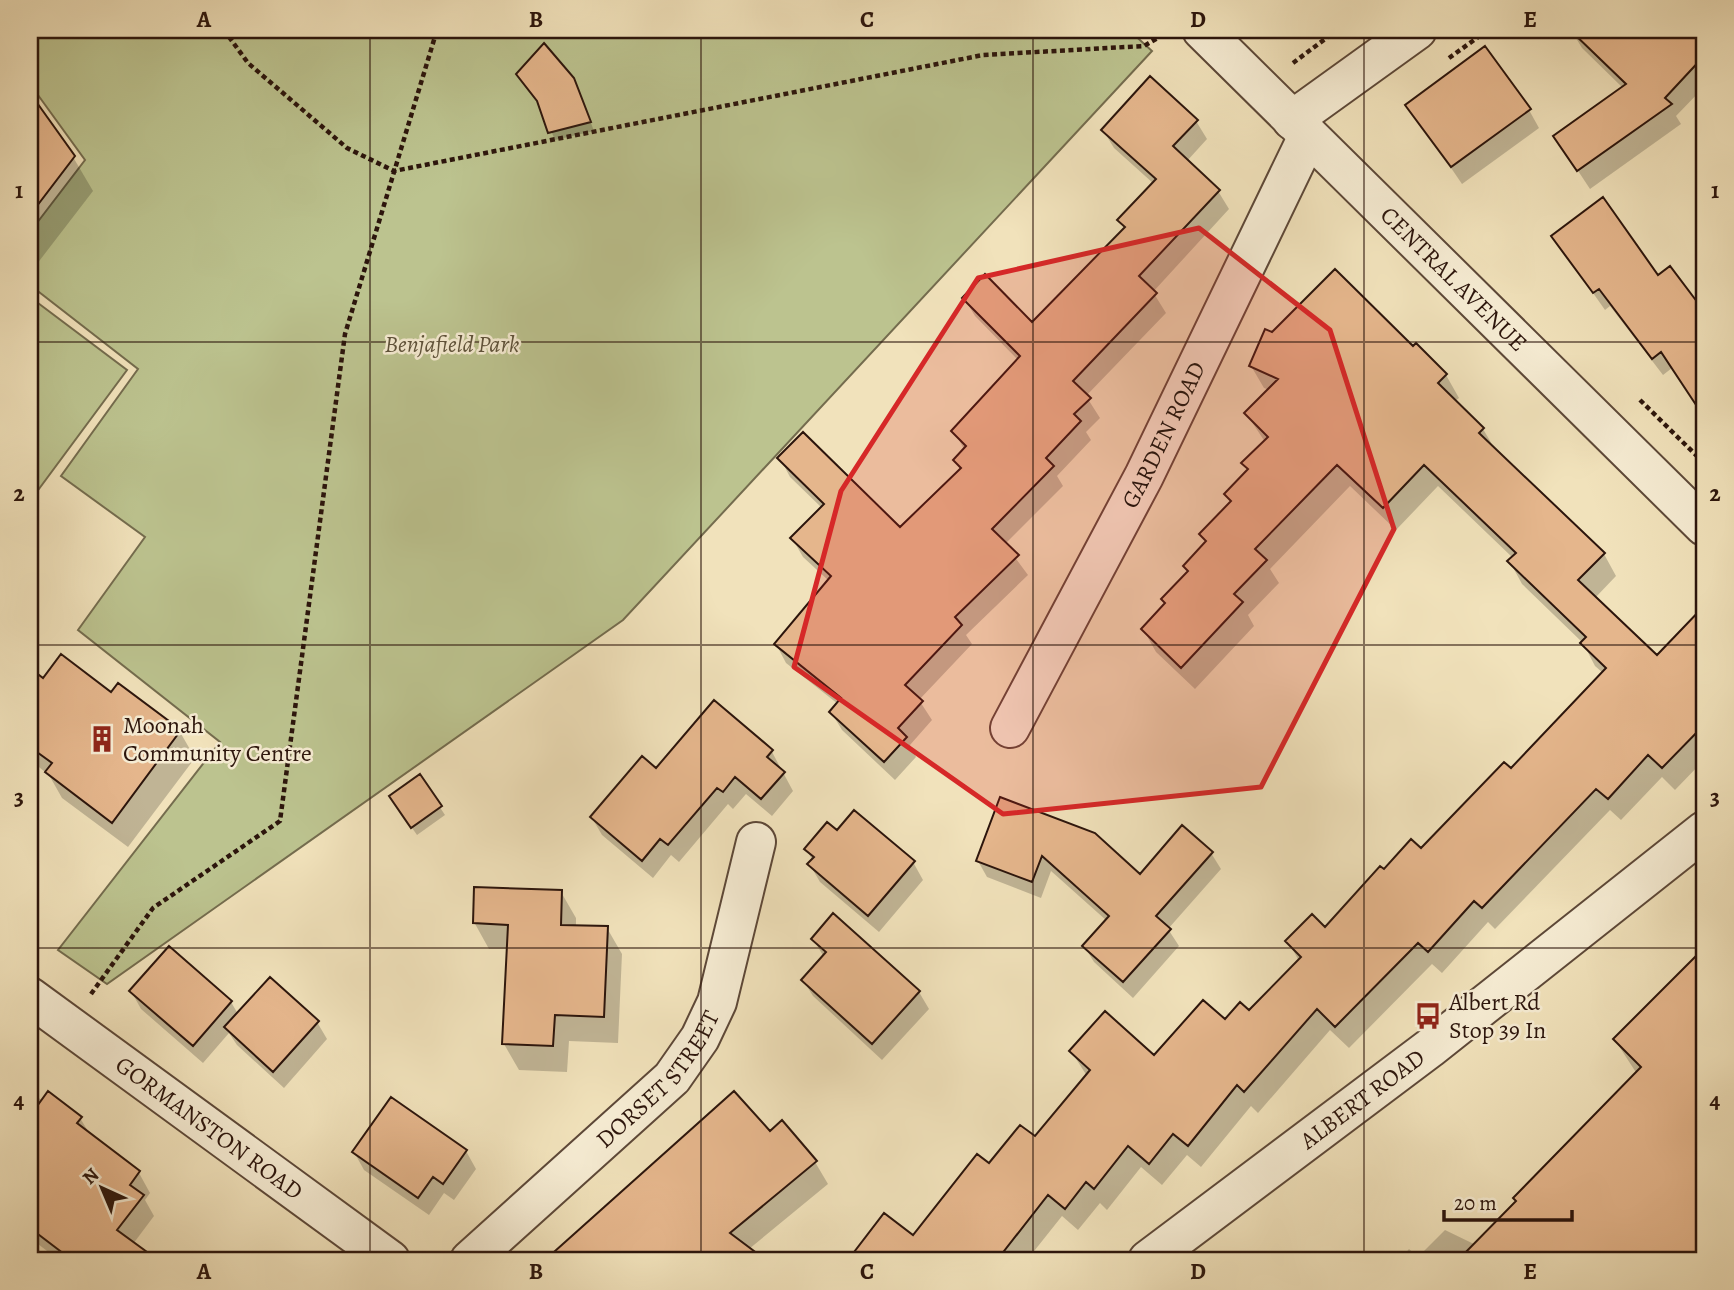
<svg xmlns="http://www.w3.org/2000/svg" width="1734" height="1290" font-family="Alegreya,serif">
<style>
.green{fill:#bcc38f;stroke:#746c4e;stroke-width:2}
.shadow{fill:#0003}
.building{fill:#e5b68c;stroke:#2c150c;stroke-width:2}
.lines{fill:none;stroke-linecap:round;stroke-linejoin:round}
.minor-casing{stroke:#5d4838;stroke-width:42}
.path{stroke:#2c150c;stroke-width:4.5;stroke-dasharray:5 3.5;stroke-linecap:butt}
.minor{stroke:#f6ecd3;stroke-width:38}
.marked{fill:#d62828;fill-opacity:0.2;stroke:#d62828;stroke-width:5;stroke-linejoin:round}
.grid{fill:none;stroke:#2c150c;stroke-width:2;stroke-opacity:0.55}
.labels{text-anchor:middle;dominant-baseline:central;stroke-width:5;stroke-linejoin:round;paint-order:stroke}
.street-label{font-size:24px;fill:#2c150c;stroke:#f6ecd3}
.park-label{font-size:24px;font-style:italic;fill:#5e523a;stroke:#f6ecd3}
.poi-label{font-size:24px;fill:#2c150c;stroke:#f6ecd3;text-anchor:start}
.neatline{fill:none;stroke:#2c150c;stroke-width:2.5}
.grid-label{font-size:23px;text-anchor:middle;font-weight:bold;fill:#2c150c}
</style>
<rect width="100%" height="100%" fill="#f1e2bb"/>
<filter id="stains"><feTurbulence type="fractalNoise" baseFrequency=".00286" numOctaves="4"/><feColorMatrix values="0 0 0 0 .2 0 0 0 0 .09 0 0 0 0 .02 0 0 0 .5 -.17"/></filter>
<radialGradient id="worn" r=".72"><stop offset=".6" stop-color="#630" stop-opacity="0"/><stop offset="1" stop-color="#630" stop-opacity=".3"/></radialGradient>
<path class="green" d="M30 30H1129L1152 51 623 620 107 984 58 950 220 742 78 630 145 537 61 476 138 369 30 285V232L85 160 30 84Z
M30 297 127 370 30 501Z"/>
<path class="shadow" d="M1571 30H1704V87L1676 116 1681 124 1590 189 1555 136 1623 88 1582 48Z
M518 74 578 89 594 131 555 140 540 105Z
M30 96 73 157 93 191 30 273Z
M1408 105 1529 110 1539 128 1462 184Z
M1196 121 1207 139 1187 161 1218 191 1229 209 1153 292 1166 313 1086 396 1100 418 1086 432 1091 440 1057 476 1063 486 1005 544 1028 575 966 635 972 644 919 700 932 720 910 745 916 757 895 780 842 730 831 712 838 704 786 663 776 644 829 581 803 557 792 538 822 508 790 477 780 458 900 529 961 471 955 461 965 451 954 431 1018 360 975 316 964 298 1032 324 1125 230 1119 220 1154 184 1114 148 1103 130Z
M1553 236 1658 277 1670 269 1704 314V416L1672 368 1663 375 1610 306 1605 310Z
M1416 345 1446 375 1459 398 1455 401 1483 429 1496 451 1604 554 1616 576 1595 598 1657 658 1704 609V760L1675 790 1662 777 1621 820 1610 810 1495 929 1488 922 1442 973 1432 964 1349 1048 1330 1030 1258 1113 1251 1106 1201 1167 1187 1155 1162 1185 1141 1167 1107 1210 1100 1203 1078 1230 1062 1216 1027 1260H850L885 1216 913 1238 989 1166 1035 1139 1087 1076 1071 1051 1154 1057 1249 1013 1299 961 1288 941 1325 930 1384 871 1421 850 1511 771 1603 673 1595 666 1583 643 1522 584 1510 562 1513 558 1438 486 1396 530 1350 486 1270 569 1279 583 1248 615 1254 626 1195 689 1156 652 1143 629 1166 605 1163 599 1189 572 1206 543 1201 534 1231 503 1226 494 1248 472 1244 463 1265 442 1246 413 1269 390 1264 388 1251 366 1413 348Z
M30 671 43 681 112 695 119 686 180 732 195 758 128 847 62 798 49 775 30 760Z
M714 702 772 752 793 791 772 816 746 794 733 809 728 804 679 862 671 855 653 878 602 835 592 818 656 770Z
M420 777 445 815 417 835 396 805Z
M1001 799 1141 877 1211 853 1221 869 1168 929 1179 946 1133 998 1094 962 1084 946 1107 921 1051 871 1041 898 987 877 978 861Z
M837 833 913 862 923 880 879 932 820 882 810 865 813 861 806 849Z
M561 892 576 918V927L607 928 622 954 618 1043 569 1041 567 1072 519 1070 504 1044 508 949H489L474 922Z
M813 939 919 992 929 1009 882 1060 813 996 803 980 824 957Z
M1704 950V1260H1399L1409 1249 1418 1257 1445 1230 1476 1245 1637 1074 1615 1040Z
M131 991 231 1002 238 1014 317 1022 327 1039 284 1088 237 1045 229 1033 203 1063 141 1009Z
M30 1092 43 1101 80 1118 91 1136 139 1173 150 1193 145 1200 154 1216 133 1244 155 1260H59L30 1238Z
M734 1094 770 1134 815 1162 828 1184 749 1249 763 1260H548Z
M466 1151 476 1169 454 1200 444 1193 429 1215 364 1170 354 1152Z
M1386 1252 1394 1260H1378Z"/>
<path class="building" d="M1570 30H1704V56L1665 98 1672 104 1577 171 1553 136 1626 84Z
M544 43 574 78 591 122 548 133 537 101 516 74Z
M1485 46 1531 109 1451 167 1405 105Z
M1150 76 1198 120 1173 146 1220 190 1139 276 1157 293 1073 381 1091 398 1074 414 1081 421 1046 458 1054 466 992 529 1019 555 955 617 962 625 905 685 923 701 898 728 907 737 884 762 829 712 841 698 774 644 831 576 790 538 824 504 777 458 803 432 900 527 961 468 953 460 966 446 951 431 1020 356 962 298 985 274 1032 322 1125 227 1117 220 1156 179 1101 130Z
M30 93 75 156 30 215Z
M1603 197 1658 275 1670 266 1704 311V417L1661 352 1652 359 1599 289 1593 293 1551 236Z
M1335 269 1413 346 1416 343 1447 374 1438 383 1484 428 1479 433 1605 553 1578 580 1657 655 1704 606V725L1662 768 1648 755 1608 799 1596 789 1482 908 1474 901 1428 952 1418 943 1335 1027 1317 1009 1244 1092 1237 1085 1188 1146 1173 1134 1149 1164 1128 1146 1094 1189 1086 1182 1065 1209 1048 1195 997 1260H848L884 1213 913 1235 977 1154 989 1163 1020 1125 1035 1136 1090 1070 1069 1051 1105 1011 1154 1055 1203 1000 1225 1019 1240 1002 1249 1010 1301 957 1285 941 1312 914 1325 927 1380 866 1384 869 1411 839 1421 848 1504 762 1511 768 1606 668 1580 643 1586 637 1507 561 1516 553 1424 465 1383 508 1337 465 1255 549 1267 560 1234 594 1243 602 1181 668 1141 629 1165 603 1161 599 1188 571 1183 566 1206 541 1199 534 1231 501 1224 494 1248 469 1241 463 1268 437 1244 413 1278 379 1249 366 1265 329 1272 332Z
M61 654 111 692 118 683 181 730 112 823 45 772 52 763 30 747V668L43 678Z
M714 700 773 750 767 757 785 772 761 799 735 777 723 792 717 788 668 845 660 839 642 861 590 817 642 756 656 768Z
M420 774 442 806 411 828 389 796Z
M1000 797 1095 833 1140 874 1182 825 1213 852 1156 916 1171 929 1123 982 1082 946 1109 916 1042 856 1032 882 976 861Z
M854 810 915 861 868 916 807 864 814 857 804 849 827 822 837 830Z
M474 887 562 890 561 925 608 926 604 1017 555 1015 553 1046 502 1044 508 925 473 923Z
M833 913 920 991 872 1044 801 980 826 952 811 939Z
M169 946 232 1001 193 1046 129 991Z
M1704 948V1260H1458L1516 1201 1513 1198 1641 1067 1613 1039Z
M270 977 319 1021 273 1072 224 1027Z
M48 1091 82 1117 77 1123 140 1171 130 1185 144 1195 117 1230 158 1260H72L30 1228V1116Z
M734 1091 770 1131 782 1120 817 1161 730 1233 766 1260H545Z
M391 1097 467 1150 443 1184 433 1177 418 1198 352 1152Z"/>
<g class="lines">
<defs>
<g id="minor">
<path id="s1" d="M1202 30 1704 526"/>
<path d="M1292 120 1417 30"/>
<path id="s2" d="M1010 728 1144 476 1308 136"/>
<path id="s3" d="M30 997 390 1260"/>
<path id="s4" d="M470 1260 672 1078 700 1038 717 1002 756 842"/>
<path id="s5" d="M1148 1260 1430 1048 1704 831"/>
</g>
</defs>
<use href="#minor" class="minor-casing"/>
<path class="path" d="M224 30 248 63 347 148 394 171 983 55 1144 46 1161 36
M1449 58 1488 30
M1293 63 1337 30
M1640 400 1704 463
M91 994 153 908 280 821 345 334 437 30"/>
<use href="#minor" class="minor"/>
</g>
<path class="marked" d="M1199 228 1330 330 1394 529 1261 787 1003 814 794 667 841 491 978 278Z"/>
<path class="grid" d="M370 30V1260M701 30V1260M1033 30V1260M1364 30V1260M30 342H1704M30 645H1704M30 948H1704"/>
<defs>
<symbol id="building-bare" viewBox="-9 -9 18 18"><path d="M-4-6H4V6H1V3H-1V6H-4ZM-2.5-4.3h1.7v1.8h-1.7ZM.8-4.3h1.7v1.8H.8ZM-2.5-1h1.7V.8h-1.7ZM.8-1h1.7V.8H.8Z" fill="#8f2418" stroke="#f6ecd3" stroke-width="2.5" paint-order="stroke"/></symbol>
<symbol id="bus-bare" viewBox="-9 -9 18 18"><path d="M-5-6H5V4H4V6H2V4H-2V6H-4V4H-5ZM-3.5-4V0h7V-4ZM-3.5 1.2v1.5H-2V1.2ZM2 1.2v1.5H3.5V1.2Z" fill="#8f2418" stroke="#f6ecd3" stroke-width="2.5" paint-order="stroke"/></symbol>
</defs>
<g fill-rule="evenodd">
<use href="#building-bare" x="83" y="720" width="38" height="38"/>
<use href="#bus-bare" x="1409" y="997" width="38" height="38"/>
</g>
<g class="labels">
<g class="street-label">
<text stroke="none"><textPath href="#s1" startOffset="354">CENTRAL AVENUE</textPath></text>
<text stroke="none"><textPath href="#s2" startOffset="331">GARDEN ROAD</textPath></text>
<text stroke="none"><textPath href="#s4" startOffset="262">DORSET STREET</textPath></text>
<text stroke="none"><textPath href="#s5" startOffset="268">ALBERT ROAD</textPath></text>
<text stroke="none"><textPath href="#s3" startOffset="222">GORMANSTON ROAD</textPath></text>
</g>
<g class="park-label">
<text x="452" y="344">Benjafield Park</text>
</g>
<g class="poi-label">
<text x="123" y="725">Moonah<tspan x="123" dy="28">Community Centre</tspan></text>
<text x="1449" y="1002">Albert Rd<tspan x="1449" dy="28">Stop 39 In</tspan></text>
</g>
</g>
<rect width="1734" height="1290" fill="none" stroke="#f1e2bb" stroke-width="77"/>
<g transform="translate(102 1188) rotate(316)" stroke="#f6ecd3" stroke-width="5" paint-order="stroke">
<path d="M0-5L12 26L0 18L-12 26Z" fill="#2c150c"/>
<text y="-10" font-size="19" font-weight="bold" text-anchor="middle" fill="#2c150c">N</text>
</g>
<path d="M1444 1210v10h128v-10" fill="none" stroke="#2c150c" stroke-width="3.5"/>
<text x="1454" y="1210" font-size="21" fill="#2c150c" stroke="#f6ecd3" stroke-width="5" paint-order="stroke">20 m</text>
<rect x="38" y="38" width="1658" height="1214" class="neatline"/>
<g class="grid-label">
<text x="204" y="27">A</text>
<text x="536" y="27">B</text>
<text x="867" y="27">C</text>
<text x="1198" y="27">D</text>
<text x="1530" y="27">E</text>
<text x="19" y="198">1</text>
<text x="1715" y="198">1</text>
<text x="19" y="501">2</text>
<text x="1715" y="501">2</text>
<text x="19" y="805">3</text>
<text x="1715" y="805">3</text>
<text x="19" y="1108">4</text>
<text x="1715" y="1108">4</text>
<text x="204" y="1279">A</text>
<text x="536" y="1279">B</text>
<text x="867" y="1279">C</text>
<text x="1198" y="1279">D</text>
<text x="1530" y="1279">E</text>
</g>
<rect width="100%" height="100%" filter="url(#stains)"/>
<rect width="100%" height="100%" fill="url(#worn)"/>
</svg>
